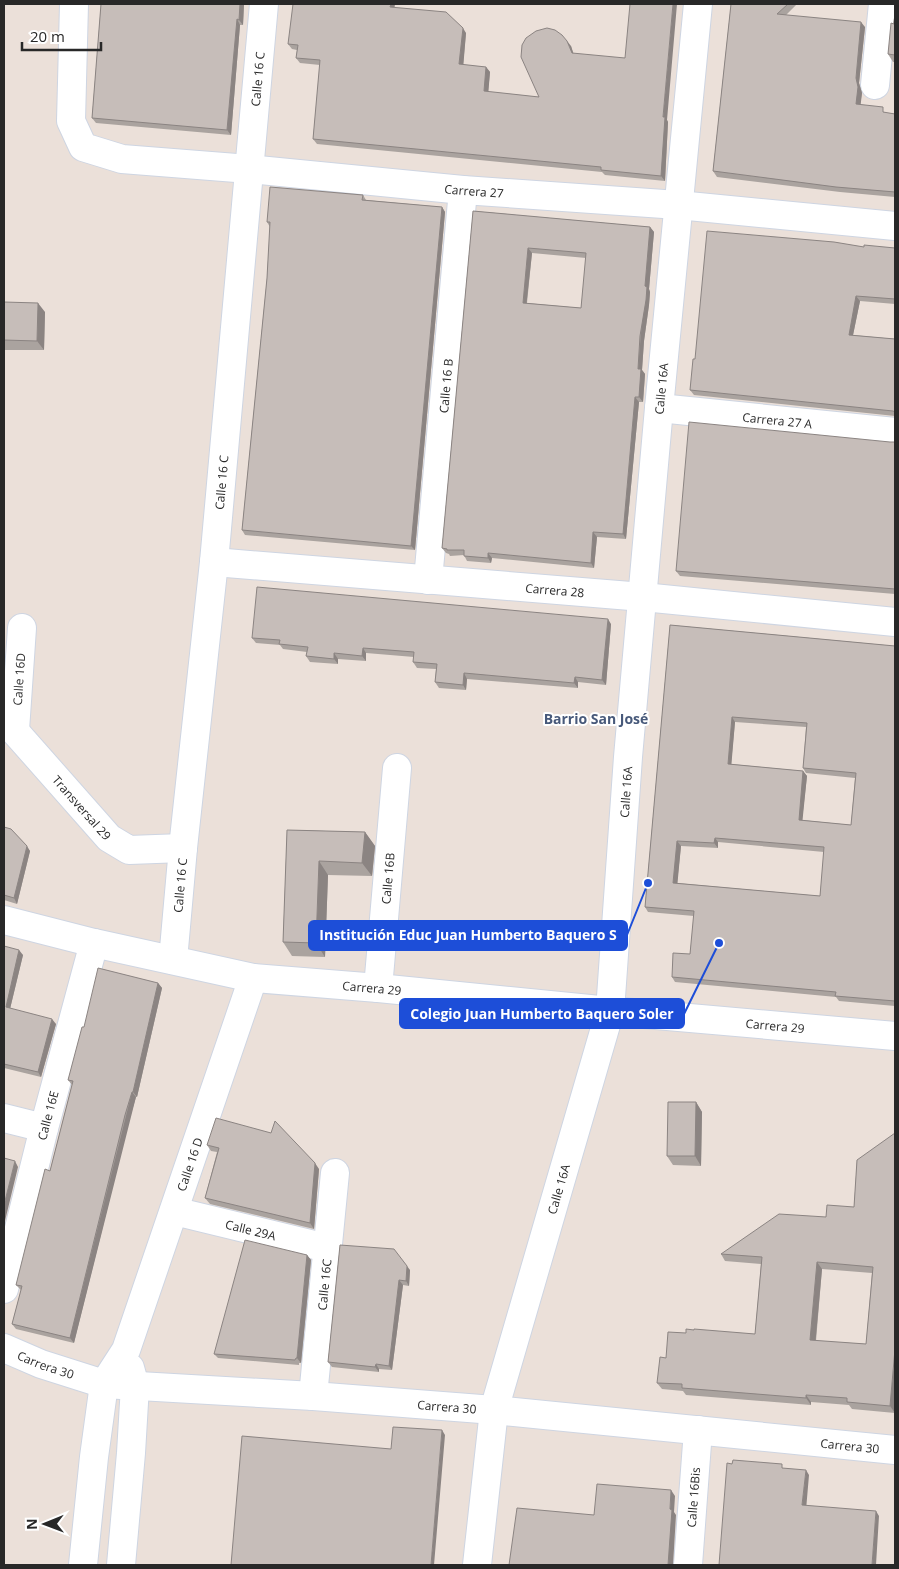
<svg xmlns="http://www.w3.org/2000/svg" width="899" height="1569" font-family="'Open Sans',sans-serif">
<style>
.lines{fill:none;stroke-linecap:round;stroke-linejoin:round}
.minor-casing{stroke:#ced5e2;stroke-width:30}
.minor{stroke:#fff;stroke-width:28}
.wall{fill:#aaa39f;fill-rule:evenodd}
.shaded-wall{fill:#8b8482}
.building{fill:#c6bdb9;stroke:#8b8482;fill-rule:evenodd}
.labels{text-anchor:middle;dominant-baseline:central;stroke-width:4;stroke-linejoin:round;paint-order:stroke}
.street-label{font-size:12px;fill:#282828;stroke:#fff}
.neighbourhood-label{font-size:14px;font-weight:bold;fill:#47597a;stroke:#fff}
.leader{fill:none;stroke:#1d4ed8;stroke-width:2}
.callout-dot{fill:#1d4ed8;stroke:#fff;stroke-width:2}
.callout{fill:#1d4ed8;stroke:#1d4ed8;stroke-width:2}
.callout-label{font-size:14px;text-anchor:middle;font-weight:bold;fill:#fff}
</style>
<rect width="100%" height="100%" fill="#ebe0d9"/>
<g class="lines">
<defs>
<g id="minor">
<path id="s1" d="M74 4 71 121 83 147 122 159 249 169 463 190 678 205 895 226"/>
<path d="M875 85 883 4"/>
<path id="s2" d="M659 408 895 432"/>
<path id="s3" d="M214 562 643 597 895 622"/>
<path id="s4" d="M428 580 463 190"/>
<path id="s5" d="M4 719 109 838 129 850 183 848"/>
<path id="s6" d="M15 730 22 628"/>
<path id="s7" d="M4 920 94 943 253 978 378 988 610 1011 895 1036"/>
<path id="s8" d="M173 960 183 848 214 562 264 4"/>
<path id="s9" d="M378 988 397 768"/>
<path d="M4 1118 44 1128"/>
<path id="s10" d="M174 1211 327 1248"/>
<path id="s11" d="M4 1289 44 1128 94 943"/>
<path id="s12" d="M4 1348 41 1364 104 1384 313 1396 494 1410 895 1450"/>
<path id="s13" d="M313 1396 335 1173"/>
<path id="s14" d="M83 1565 94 1457 104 1384 126 1350 253 978"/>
<path d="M121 1565 131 1453 135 1386 130 1368"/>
<path id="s15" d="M477 1565 494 1410 610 1011 628 757 659 408 698 4"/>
<path id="s16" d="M688 1565 698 1430"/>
</g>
</defs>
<use href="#minor" class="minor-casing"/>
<use href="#minor" class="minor"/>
</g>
<path class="wall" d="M101 4H244L243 25H240L231 135 96 123 92 118Z
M731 4H797L786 15 865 27 859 83 862 93 860 105 887 113 895 114V197L840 192 717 177 713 171Z
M394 8 466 33 463 65 486 67 490 72 488 92 539 97 571 46 573 53 667 120 668 122 665 181 605 175 602 172 317 144 313 139 320 65 300 63 296 58 297 50 292 49 288 44Z
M895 12V62H893L888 54Z
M363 195 366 200 442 207 445 212 415 550 245 535 242 530 267 278 270 227 267 222Z
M473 211 650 227 654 232 649 289 650 292 649 305 644 341 642 370 645 374 643 402H639L626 539 597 537 594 568 492 558 491 563 467 561 464 555 450 556 449 554 446 553 442 548ZM532 253 586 258 581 308 527 303Z
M864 247 895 248V304L860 301 853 335 895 339V416L694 395 690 390 695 359Z
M4 302 45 312 44 350H4Z
M890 442H895V594L680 576 676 571Z
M611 624 606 685 578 682V688L467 679 466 690 439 688 435 682 436 669 417 668 413 662 414 657 366 653V661L338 659V664L310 662 306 656 307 652 283 649 280 645 256 643 252 638Z
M670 625 895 646V1006L839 1001 836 997 675 982 672 977 690 954 694 916 648 912 645 907ZM735 722 806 727 803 768 806 773 855 778 851 825 802 820 807 776 803 771 731 764ZM718 842 824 852 820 896 677 883 681 846 718 848Z
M4 827 30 851 17 904 4 900Z
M287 830 365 832 375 846 372 876 328 875 325 957 292 956 283 942Z
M4 946 23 955 10 1009 56 1024 41 1077 4 1068Z
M158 983 162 988 137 1097H136L129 1121 74 1343 16 1329 12 1324 21 1290 16 1285 50 1171 72 1085 68 1080 84 1027Z
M696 1102 702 1112 701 1166 673 1165 667 1156Z
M207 1145 319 1169 314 1229 210 1204 205 1198 217 1152 211 1151Z
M857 1160 895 1413 852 1409 849 1405 811 1402V1405L686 1395 683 1391 662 1389 657 1383 686 1333 755 1334 761 1264 725 1261 721 1254 854 1207ZM822 1269 872 1273 866 1344 816 1341Z
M340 1245 410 1270 409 1286 403 1285 392 1370 379 1369V1372L332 1367 328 1362Z
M307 1255 311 1260 301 1363H299V1365L218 1358 214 1354Z"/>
<path class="shaded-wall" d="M240 4H244L243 25 239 20Z
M391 4H395L394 12 390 7Z
M673 4H677L667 120 668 122 665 181 661 176 663 117Z
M237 19 240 25 231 135 227 130Z
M861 22 865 27 859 83 862 93 860 110 856 104V78Z
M463 28 466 33 463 69 459 64Z
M567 41 571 46 575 58 572 53Z
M486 67 490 72 488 96 484 91Z
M442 207 445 212 415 550 411 546Z
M650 227 654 232 649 289 650 292 649 305 644 341 642 370 645 374 643 402 639 397 638 369Z
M528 248 532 253 526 308 523 303Z
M856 296 860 301 852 340 849 335Z
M38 303 45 312 44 350 37 341Z
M635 397 639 402 626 539 623 534Z
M593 532 597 537 594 568 591 563Z
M488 553 492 558 491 563 488 558Z
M608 619 611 624 606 685 602 680Z
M363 648 366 653V661L362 656Z
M334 653 338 659V664L334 659Z
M464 673 467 679 466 690 463 685Z
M575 677 578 682V688L574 683Z
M732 717 735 722 731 769 728 764Z
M803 771 807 776 802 825 799 820Z
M365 832 375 846 372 876 362 863Z
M715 838 718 842V848L714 843Z
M677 841 681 846 677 888 673 883Z
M27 846 30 851 17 904 14 898Z
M319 861 328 875 325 957 316 943Z
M19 950 23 955 9 1013 6 1007Z
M158 983 162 988 137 1097 133 1092Z
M52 1019 56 1024 41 1077 38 1072Z
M132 1092 136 1097 74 1343 70 1338Z
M696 1102 702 1112 701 1166 695 1156Z
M15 1161 18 1167 4 1225V1205Z
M315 1163 319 1169 314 1229 310 1223Z
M307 1255 311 1260 301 1363 297 1358Z
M817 1262 822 1269 815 1347 810 1340Z
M407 1266 410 1270 409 1286 406 1281Z
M399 1280 403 1285 392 1370 389 1366Z
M895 1349V1413L890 1406Z
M376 1364 379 1369V1372L375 1367Z
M806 1395 811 1402V1405L806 1398Z
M442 1430 445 1435 434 1565H431Z
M806 1470 809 1475 806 1510 802 1505Z
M671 1490 675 1496 674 1512 676 1515 673 1565H668L670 1509Z
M876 1511 879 1516 876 1565H872Z"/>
<path class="building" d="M101 4H240L239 20 237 19 227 130 92 118Z
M293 4H391L390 7 446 12 463 28 459 64 486 67 484 91 539 97 521 57 522 45 526 38 536 31 547 28 555 30 562 35 567 41 572 53 625 58 630 4H673L663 117H665L661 176 601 170V167L313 139 320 60 296 58 298 45 288 44Z
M731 4H788L777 14 861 22 856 78 858 87 856 104 883 107V112L895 114V192L836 187 713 171Z
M895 12V55L888 54 891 23 894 24Z
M270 187 363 195 362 200 442 207 411 546 242 530 267 278 270 222H267Z
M473 211 650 227 645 286 647 287 646 300 640 336 638 369H641L639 397H635L623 534 593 532 591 563 488 553V558L464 556V550H447V549L442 548ZM528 248 586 253 581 308 523 303Z
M707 231 834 242 864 247V245L895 248V299L856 296 849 335 895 339V412L893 411 690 390 693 359H695Z
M4 302 38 303 37 341 4 340Z
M689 422 890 442H895V589L676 571Z
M257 587 608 619 602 680 575 677 574 683 464 673 463 685 435 682 437 664 413 662 414 652 363 648 362 656 334 653V659L306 656 308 647 279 644 280 640 252 638Z
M670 625 895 646V1001L835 996 836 992 672 977 673 953 690 954 694 911 645 907ZM732 717 807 723 803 768 856 773 851 825 799 820 803 771 728 764ZM715 838 824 847 820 896 673 883 677 841 714 843Z
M4 827 11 829 27 846 14 898 4 895Z
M287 830 365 832 362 863 319 861 316 943 283 942Z
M4 946 19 950 6 1007 52 1019 38 1072 4 1064Z
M98 968 158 983 133 1092H132L125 1115 70 1338 12 1324 22 1286 16 1285 45 1169 50 1171 73 1081 68 1080 82 1027H84Z
M668 1102H696L695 1156H667Z
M216 1118 271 1133 275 1121 315 1163 310 1223 205 1198 219 1148 207 1145Z
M895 1133V1349L890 1406 847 1402V1398L806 1395V1398L682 1388V1384L657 1383 660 1357 666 1358 668 1332 686 1333V1329L694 1330V1329L755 1334 762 1257 721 1254 779 1214 826 1217 827 1205 854 1207 857 1160ZM817 1262 873 1267 866 1344 810 1340Z
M4 1158 15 1161 4 1205Z
M245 1240 307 1255 297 1358H296L295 1360 214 1354Z
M340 1245 394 1249 407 1266 406 1281 399 1280 389 1366 376 1364 375 1367 328 1362Z
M393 1427 442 1430 431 1565H231L242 1436 391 1449Z
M733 1460 782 1464V1468L806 1470 802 1505 876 1511 872 1565H719L727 1463 732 1464Z
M597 1484 671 1490 670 1509 672 1510 668 1565H509L517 1508 594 1515Z"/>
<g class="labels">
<g class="street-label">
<text stroke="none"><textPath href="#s8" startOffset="885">Calle 16 C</textPath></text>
<text stroke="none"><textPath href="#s1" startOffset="540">Carrera 27</textPath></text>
<text stroke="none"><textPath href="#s4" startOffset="195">Calle 16 B</textPath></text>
<text stroke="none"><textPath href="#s15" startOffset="1196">Calle 16A</textPath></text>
<text stroke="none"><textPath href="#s2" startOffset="119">Carrera 27 A</textPath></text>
<text stroke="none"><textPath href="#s8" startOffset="480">Calle 16 C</textPath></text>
<text stroke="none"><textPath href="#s3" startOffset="342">Carrera 28</textPath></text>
<text stroke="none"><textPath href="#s6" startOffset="51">Calle 16D</textPath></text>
<text stroke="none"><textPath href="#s15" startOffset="791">Calle 16A</textPath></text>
<text stroke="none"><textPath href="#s5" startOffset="118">Transversal 29</textPath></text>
<text stroke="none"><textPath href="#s9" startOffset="110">Calle 16B</textPath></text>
<text stroke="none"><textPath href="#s8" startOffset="75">Calle 16 C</textPath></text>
<text stroke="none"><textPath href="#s7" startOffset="375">Carrera 29</textPath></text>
<text stroke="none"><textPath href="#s7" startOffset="780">Carrera 29</textPath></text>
<text stroke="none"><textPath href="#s11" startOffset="179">Calle 16E</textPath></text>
<text stroke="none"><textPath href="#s14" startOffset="419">Calle 16 D</textPath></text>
<text stroke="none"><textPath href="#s15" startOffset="386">Calle 16A</textPath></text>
<text stroke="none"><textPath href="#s10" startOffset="79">Calle 29A</textPath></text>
<text stroke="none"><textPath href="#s13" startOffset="112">Calle 16C</textPath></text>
<text stroke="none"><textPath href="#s12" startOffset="45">Carrera 30</textPath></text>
<text stroke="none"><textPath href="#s12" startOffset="450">Carrera 30</textPath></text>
<text stroke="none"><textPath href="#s12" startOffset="855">Carrera 30</textPath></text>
<text stroke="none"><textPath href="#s16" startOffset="68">Calle 16Bis</textPath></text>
</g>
<g class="neighbourhood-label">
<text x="596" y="718">Barrio San José</text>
</g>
</g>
<path class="leader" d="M648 883L627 935M719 943L684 1014"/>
<g class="callout-dot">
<circle cx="648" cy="883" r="5"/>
<circle cx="719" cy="943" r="5"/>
</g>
<g class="callout">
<rect x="309" y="921" width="318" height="29" rx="5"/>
<rect x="400" y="999" width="284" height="29" rx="5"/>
</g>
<g class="callout-label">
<text x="468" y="940">Institución Educ Juan Humberto Baquero S</text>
<text x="542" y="1019">Colegio Juan Humberto Baquero Soler</text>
</g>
<rect width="899" height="1569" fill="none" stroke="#282828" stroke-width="10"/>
<g transform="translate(45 1524) rotate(269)" stroke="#ffffff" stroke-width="4" paint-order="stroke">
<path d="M0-4L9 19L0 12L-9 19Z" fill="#282828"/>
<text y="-8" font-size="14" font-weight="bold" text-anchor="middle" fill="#282828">N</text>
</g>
<path d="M22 42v8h79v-8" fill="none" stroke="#282828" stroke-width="2.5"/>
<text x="30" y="42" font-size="15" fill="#282828" stroke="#ffffff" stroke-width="4" paint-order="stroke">20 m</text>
</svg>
